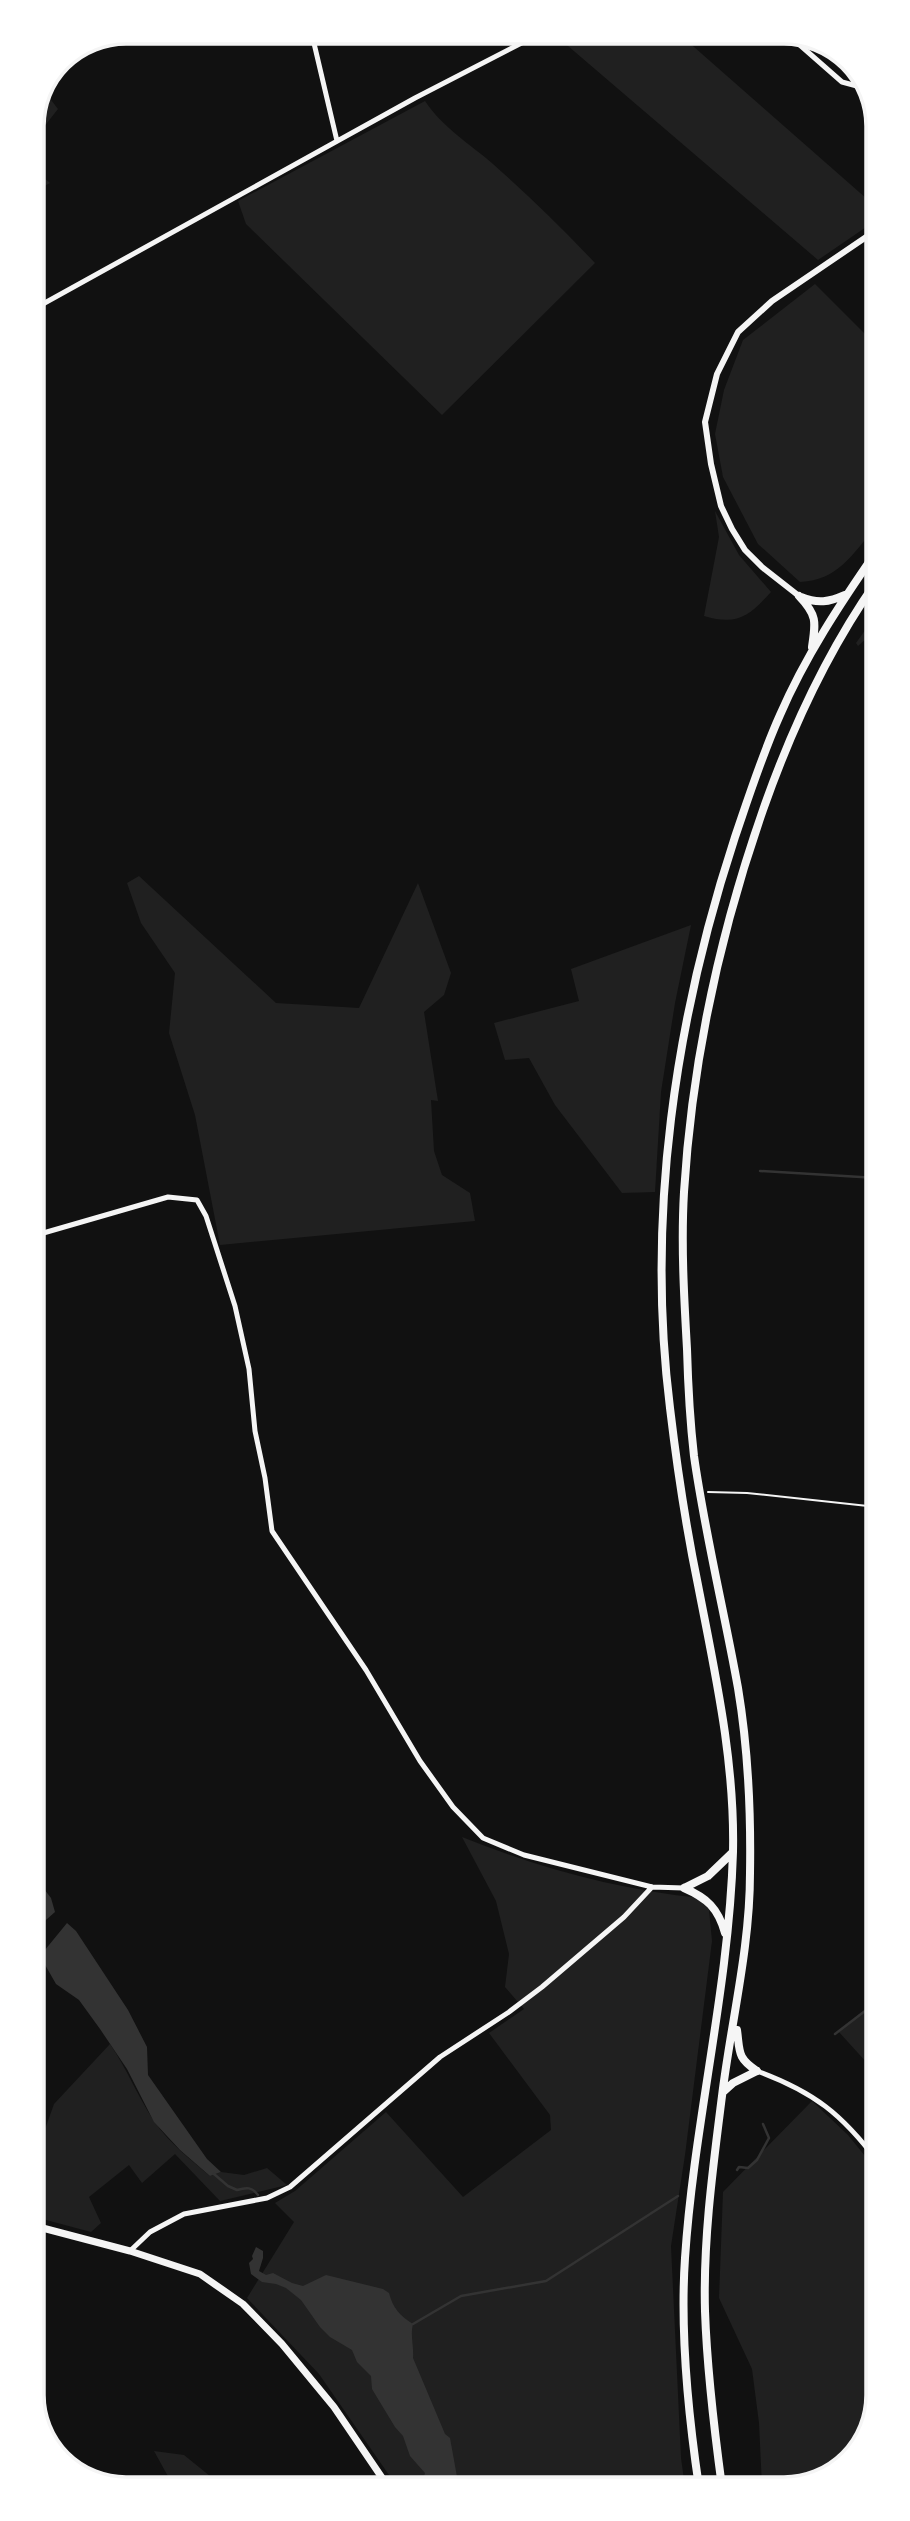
<svg xmlns="http://www.w3.org/2000/svg" width="910" height="2521" font-family="'Fira Sans',sans-serif">
<style>
.green{fill:#202020}
.water{fill:#333}
.lines{fill:none;stroke-linecap:round;stroke-linejoin:round}
.stream{stroke:#333;stroke-width:2.5}
.path{stroke:#f5f5f5;stroke-width:2}
.minor{stroke:#f5f5f5;stroke-width:5}
.tertiary{stroke:#f5f5f5;stroke-width:6}
.secondary{stroke:#f5f5f5;stroke-width:7}
.trunk{stroke:#f5f5f5;stroke-width:8}
.rim{fill:none;stroke:#f5f5f5;stroke-width:3.5}
</style>
<rect width="100%" height="100%" fill="#111"/>
<path class="green" d="M559 32H677L875 206V221L818 260 554 34Z
M45 92 58 109 32 142V120Z
M425 101C442 127 470 144 493 164 529 196 563 229 595 263L442 415 246 224 238 201Z
M32 161 37 172 50 183 32 193Z
M815 284 868 337 875 323 876 527C851 555 839 580 800 582L758 544 723 477 715 434 724 390 743 340Z
M715 511 739 555 771 592C749 616 738 626 704 616L719 537Z
M876 615V630L858 646 856 643Z
M139 876 276 1003 359 1008 418 883 451 973 444 995 424 1012 438 1101 431 1100 434 1151 442 1175 470 1193 475 1221 220 1245 195 1115 169 1033 175 973 141 923 127 883Z
M691 925 675 1003 661 1092 655 1192 622 1193 555 1105 529 1058 505 1060 494 1023 579 1001 571 969Z
M462 1837C539 1868 619 1890 701 1898L709 1910 712 1941 685 2155 671 2246 681 2458 685 2487 398 2488 319 2374 247 2298 294 2222 275 2203 295 2191 386 2112 463 2197 551 2130 550 2115 489 2033 524 2009 505 1987 509 1954 496 1901Z
M878 2002V2075L838 2031Z
M110 2044C127 2069 138 2097 154 2121 169 2143 190 2159 210 2176L221 2172 244 2175 267 2168 287 2185 220 2201 175 2154 142 2183 129 2165 89 2197 101 2223 91 2232 35 2217 34 2160 54 2104Z
M812 2101 848 2135 878 2172V2395L859 2452 809 2486H762L759 2423 752 2369 719 2298 723 2192Z
M154 2451 184 2455 226 2489H175Z"/>
<path class="water" d="M34 1876 51 1898 55 1912 38 1927 34 1926Z
M67 1923 76 1931 128 2010 147 2047 148 2075 207 2159 221 2172 210 2176 180 2150 154 2122 127 2069 100 2029 79 2000 56 1984 40 1956Z
M256 2247 263 2251V2258L259 2271 266 2275 273 2273 292 2283 303 2286 326 2275 383 2289 389 2293C393 2308 399 2315 413 2324 410 2336 414 2346 413 2358L445 2434 450 2438 459 2488H427L423 2480 425 2473 410 2456 403 2436 395 2427 372 2389 371 2376 357 2362 352 2350 330 2337 320 2327 301 2300 286 2288 276 2284 262 2282 251 2274 249 2263 253 2259 252 2256Z"/>
<g class="lines">
<path class="stream" d="M760 1171 877 1178
M835 2034 878 2001
M737 2170 739 2167 748 2168 757 2160 769 2138 763 2124
M214 2174 228 2186 237 2190C247 2187 252 2187 258 2195
M413 2324 461 2296 546 2281 678 2196"/>
<path class="path" d="M708 1492 747 1493 877 1507"/>
<path class="minor" d="M314 32 313 39 337 141
M785 32 842 82 868 89
M32 310 415 98 543 32
M33 1236 168 1197 197 1200 206 1216 235 1306 249 1369 255 1431 265 1478 272 1531 366 1670 420 1761 453 1807 483 1838 524 1855 652 1887 684 1888
M757 2071C814 2092 842 2114 878 2162
M130 2251 150 2232 184 2214 267 2198 290 2187 440 2057 509 2012 542 1987 624 1917 652 1887"/>
<path class="tertiary" d="M799 596 762 567 745 550 732 529 721 506 711 464 705 422 717 374 738 332 772 301 875 231"/>
<path class="secondary" d="M35 2226 130 2251 200 2274 243 2304 282 2344 334 2407 389 2488"/>
<path class="trunk" d="M799 596C817 615 816 621 812 647
M801 597C818 604 829 602 845 595
M684 1888C707 1898 718 1908 725 1933
M684 1888 708 1876 732 1853
M737 2030C740 2052 737 2058 757 2071
M723 2092 733 2083 757 2071
M699 2487C688 2413 680 2332 685 2258 694 2122 729 1989 733 1852 735 1761 715 1673 698 1585 686 1527 677 1467 670 1408 646 1216 675 1020 735 837 749 796 762 755 780 715 805 657 840 604 876 552
M722 2487C714 2428 707 2370 705 2311 703 2240 713 2167 722 2096 731 2022 750 1949 750 1873 751 1812 748 1748 738 1688 724 1610 705 1534 694 1456 690 1421 688 1385 687 1349 684 1297 681 1244 684 1192 692 1062 720 933 763 810 791 730 827 652 876 582"/>
</g>
<path d="M0 0H910V2521H0ZM126 44H784A82 82 0 0 1 866 126V2395A82 82 0 0 1 784 2477H126A82 82 0 0 1 44 2395V126A82 82 0 0 1 126 44Z" fill="#fff" fill-rule="evenodd"/>
<path class="rim" d="M126 44H784A82 82 0 0 1 866 126V2395A82 82 0 0 1 784 2477H126A82 82 0 0 1 44 2395V126A82 82 0 0 1 126 44Z"/>
</svg>
